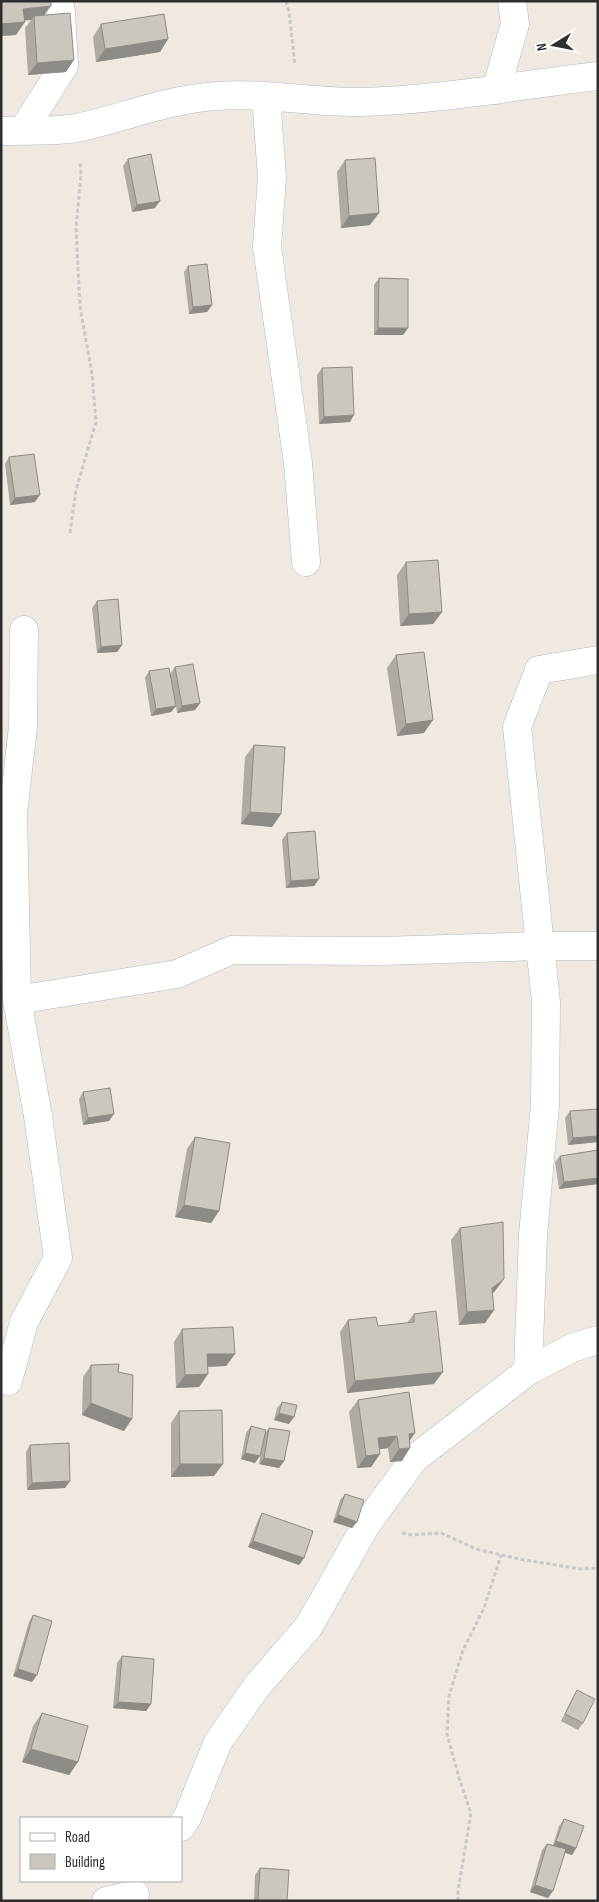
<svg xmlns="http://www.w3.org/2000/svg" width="599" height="1902" font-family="'Sofia Sans Condensed',sans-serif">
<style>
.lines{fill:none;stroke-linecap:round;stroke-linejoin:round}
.minor-casing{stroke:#b4b7c1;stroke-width:29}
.path{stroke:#c9c9c9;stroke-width:3;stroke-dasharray:4 2.5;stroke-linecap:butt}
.minor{stroke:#fff;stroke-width:28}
.wall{fill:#afaba4}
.shaded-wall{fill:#8e8b86}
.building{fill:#cbc7bf;stroke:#8e8b86}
</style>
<rect width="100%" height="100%" fill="#efe9e1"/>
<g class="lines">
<defs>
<path id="minor" d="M496 90 515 24 512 1
M266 96 272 177 267 247 298 463 306 562
M23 130 64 66 61 12 59 1
M1 131C26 130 53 132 77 128 124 118 168 99 217 96 265 92 312 103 361 102 440 100 519 85 598 76
M17 1000 177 974 232 950 382 951 541 946H598
M528 1371 533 1235 545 1105 546 1002 517 727 539 670 598 660
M8 1381 24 1322 58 1258 38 1116 17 1000 13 813 23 727 24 630
M181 1827 188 1816 218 1742 257 1686 309 1626 366 1525 414 1459 528 1371 572 1348 598 1340
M106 1901 135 1894"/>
</defs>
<use href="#minor" class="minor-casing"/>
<path class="path" d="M286 1 289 12 295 65
M70 533 76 490 96 422 92 374 80 307 76 228 81 174 80 161
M402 1533 412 1535 441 1533 476 1549 519 1559 580 1569 598 1568
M458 1901V1891L471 1813 459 1778 447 1734 449 1696 463 1650 484 1608 501 1555"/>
<use href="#minor" class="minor"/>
</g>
<path class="wall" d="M1 1 45 15 66 72 28 75 25 28 31 20H25L16 35 1 36Z
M101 24 168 39 160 52 96 62 93 37Z
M128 159 155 208 132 212 123 166Z
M345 160 370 225 341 228 337 172Z
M188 266 212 305 207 312 189 314 184 272Z
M379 278 408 328 403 335H374V285Z
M322 368 350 422 319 424 317 375Z
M9 457 35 502 10 505 5 464Z
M406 562 442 612 433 624 400 626 397 575Z
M97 601 122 645 117 652 97 653 92 608Z
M396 655 424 733 397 736 387 668Z
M175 667 200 703 195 710 177 713 176 706 171 712 151 716 145 678 149 671 170 674Z
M254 745 281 814 272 827 241 824 245 757Z
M287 833 319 879 314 886 286 888 282 840Z
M83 1092 109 1121 83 1125 79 1099Z
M598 1109V1142L568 1145 565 1118 570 1111Z
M195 1137 219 1211 211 1223 175 1217 187 1149Z
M598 1150V1184L559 1189 555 1162 560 1156Z
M460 1228 495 1291 492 1294 494 1310 485 1323 459 1325 451 1240Z
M414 1314 434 1384 347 1393 340 1332 348 1320 378 1326 407 1323Z
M182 1329 235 1354 226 1366 208 1367V1374L199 1387 176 1388 174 1342Z
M91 1365 118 1372 124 1431 82 1415 83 1377Z
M358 1400 409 1442 402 1461 390 1462 388 1448 379 1449 380 1454 371 1467 357 1468 349 1412Z
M282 1402 289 1424 274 1420 277 1408Z
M179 1411 214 1476 171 1477V1423Z
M251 1426 265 1434 269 1428 284 1461 279 1468 259 1464 263 1441 255 1463 241 1459 246 1433Z
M30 1445 70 1481 65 1488 27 1490 26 1452Z
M345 1494 357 1522 352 1528 333 1522 340 1500Z
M262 1513 304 1558 299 1565 248 1547 258 1520Z
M33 1615 32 1682 13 1676 29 1622Z
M122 1656 151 1704 146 1711 113 1708 117 1663Z
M577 1690 583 1723 578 1730 561 1721 573 1697Z
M42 1713 78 1762 69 1775 22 1762 33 1726Z
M564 1819 576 1848 572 1855 565 1853 548 1898 530 1892 542 1850 547 1844 553 1845 559 1826Z
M260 1868 287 1901H254L255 1875Z"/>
<path class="shaded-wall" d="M51 6 42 18 34 16 31 20 15 21 23 9Z
M25 22 16 35 1 36V24Z
M168 39 160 52 96 62 105 49Z
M74 60 66 72 28 75 37 63Z
M160 201 155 208 132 212 137 205Z
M379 213 370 225 341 228 349 216Z
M212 305 207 312 189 314 193 307Z
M378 328H408L403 335H374Z
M354 415 350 422 319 424 324 417Z
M40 495 35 502 10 505 15 498Z
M442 612 433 624 400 626 409 614Z
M122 645 117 652 97 653 101 647Z
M200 703 195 710 177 713 182 706Z
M176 706 171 712 151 716 156 709Z
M433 720 424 733 397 736 406 724Z
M250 812 281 814 272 827 241 824Z
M319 879 314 886 286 888 291 881Z
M114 1114 109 1121 83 1125 88 1118Z
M598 1136V1142L568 1145 573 1138Z
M598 1178V1184L559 1189 564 1182Z
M184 1205 219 1211 211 1223 175 1217Z
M504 1279 495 1291 483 1301 492 1288Z
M494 1310 485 1323 459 1325 467 1312Z
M207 1354H235L226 1366 199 1367Z
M443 1372 434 1384 347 1393 355 1381Z
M208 1374 199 1387 176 1388 185 1375Z
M91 1403 132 1419 124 1431 82 1415Z
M279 1413 294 1417 289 1424 274 1420Z
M415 1433 407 1445 409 1434Z
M397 1436 388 1448 369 1451 378 1438Z
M410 1448 402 1461 390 1462 399 1449Z
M245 1453 260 1456 255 1463 241 1459Z
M380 1454 371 1467 357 1468 366 1456Z
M264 1458 284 1461 279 1468 259 1464Z
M180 1464H223L214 1476 171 1477Z
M70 1481 65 1488 27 1490 32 1483Z
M338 1515 357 1522 352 1528 333 1522Z
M253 1541 304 1558 299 1565 248 1547Z
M18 1669 37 1675 32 1682 13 1676Z
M118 1702 151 1704 146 1711 113 1708Z
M31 1749 78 1762 69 1775 22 1762Z
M556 1841 576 1848 572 1855 552 1848Z
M535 1885 553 1891 548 1898 530 1892Z"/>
<path class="building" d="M1 1H51V6L23 9 25 22 1 24Z
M70 13 74 60 37 63 34 16Z
M164 14 168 39 105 49 101 24Z
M151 154 160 201 137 205 128 159Z
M375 158 379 213 349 216 345 160Z
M207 264 212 305 193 307 188 266Z
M379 278 408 279V328H378Z
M352 367 354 415 324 417 322 368Z
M34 454 40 495 15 498 9 457Z
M438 560 442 612 409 614 406 562Z
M118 599 122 645 101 647 97 601Z
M424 652 433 720 406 724 396 655Z
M193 664 200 703 182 706 175 667Z
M169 668 176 706 156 709 149 671Z
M254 745 285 747 281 814 250 812Z
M315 831 319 879 291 881 287 833Z
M110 1088 114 1114 88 1118 83 1092Z
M598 1109V1136L573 1138 570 1111Z
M195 1137 230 1143 219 1211 184 1205Z
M598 1150V1178L564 1182 560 1156Z
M503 1222 504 1279 492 1288 494 1310 467 1312 460 1228Z
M436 1311 443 1372 355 1381 348 1320 376 1317 378 1326 414 1322V1314Z
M233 1327 235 1354H207L208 1374 185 1375 182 1329Z
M119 1364 118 1372 133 1375 132 1419 91 1403V1365Z
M409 1392 415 1433 409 1434 410 1448 399 1449 397 1436 378 1438 380 1454 366 1456 358 1400Z
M282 1402 297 1405 294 1417 279 1413Z
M222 1410 223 1464H180L179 1411Z
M251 1426 266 1430 260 1456 245 1453Z
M269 1428 290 1431 284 1461 264 1458Z
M69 1443 70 1481 32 1483 30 1445Z
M345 1494 364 1500 357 1522 338 1515Z
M262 1513 313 1531 304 1558 253 1541Z
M33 1615 52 1621 37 1675 18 1669Z
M122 1656 154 1659 151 1704 118 1702Z
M577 1690 595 1699 583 1723 565 1714Z
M42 1713 88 1726 78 1762 31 1749Z
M564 1819 584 1826 576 1848 556 1841Z
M547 1844 566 1849 553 1891 535 1885Z
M260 1868 289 1870 287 1901H258Z"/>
<rect width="599" height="1902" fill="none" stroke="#2e2e2e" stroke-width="5"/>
<rect x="20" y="1817" width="162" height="65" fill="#ffffff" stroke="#ababab"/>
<rect x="30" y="1833" width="25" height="8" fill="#ffffff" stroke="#ababab"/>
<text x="65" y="1842" font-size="15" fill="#2e2e2e">Road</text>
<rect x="30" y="1854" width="25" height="15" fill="#cbc7bf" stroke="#ababab"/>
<text x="65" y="1867" font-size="15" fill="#2e2e2e">Building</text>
<g transform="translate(554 45) rotate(260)" stroke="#ffffff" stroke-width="4" paint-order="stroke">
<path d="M0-4L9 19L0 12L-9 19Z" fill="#2e2e2e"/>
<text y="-8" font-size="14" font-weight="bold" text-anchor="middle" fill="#2e2e2e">N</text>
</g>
</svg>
